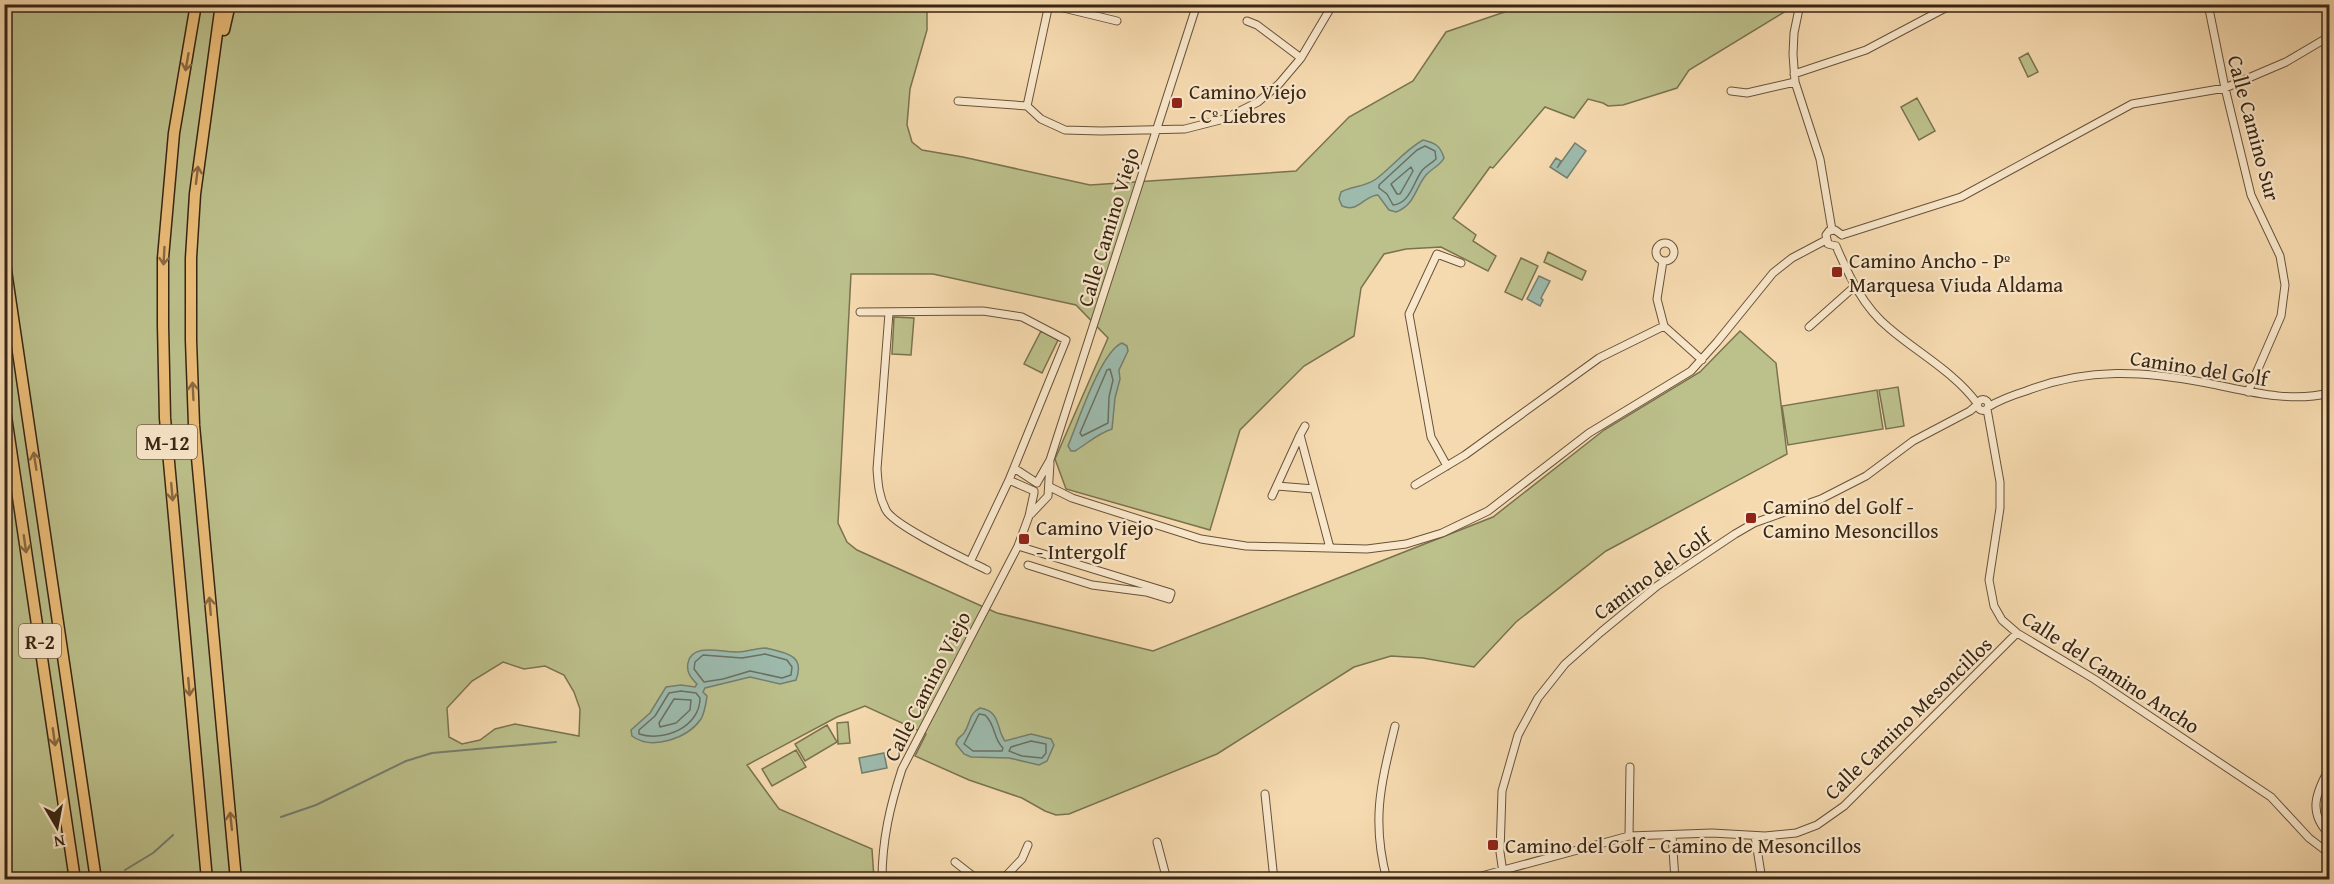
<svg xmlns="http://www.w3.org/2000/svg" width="2334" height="884" font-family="'Gentium Book Plus',serif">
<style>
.green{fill:#bcc08b;stroke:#7a724f;stroke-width:1.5;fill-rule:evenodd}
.water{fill:#9dbaad;stroke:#757e6f;stroke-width:1.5}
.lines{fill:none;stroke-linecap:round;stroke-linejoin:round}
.shore{stroke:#6a7060;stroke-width:1.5}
.stream{stroke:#757e6f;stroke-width:2}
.minor-casing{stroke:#68523a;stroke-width:9}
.highway-casing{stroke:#382513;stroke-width:13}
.minor{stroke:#f9e7cb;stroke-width:7}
.highway{stroke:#ebbd78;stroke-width:10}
.oneway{stroke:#896940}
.poi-dot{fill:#8f2418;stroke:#f9e7cb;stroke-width:2}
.labels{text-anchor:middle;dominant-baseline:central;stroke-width:4.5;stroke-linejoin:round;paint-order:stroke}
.shield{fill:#f9e7cb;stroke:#725f4a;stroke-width:1.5}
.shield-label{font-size:20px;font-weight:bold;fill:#382513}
.poi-label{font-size:21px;fill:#382513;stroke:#f9e7cb;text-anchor:start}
.street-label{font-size:21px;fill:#382513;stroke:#f9e7cb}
</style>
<rect width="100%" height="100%" fill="#f6daaf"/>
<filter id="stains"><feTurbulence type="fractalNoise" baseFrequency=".00333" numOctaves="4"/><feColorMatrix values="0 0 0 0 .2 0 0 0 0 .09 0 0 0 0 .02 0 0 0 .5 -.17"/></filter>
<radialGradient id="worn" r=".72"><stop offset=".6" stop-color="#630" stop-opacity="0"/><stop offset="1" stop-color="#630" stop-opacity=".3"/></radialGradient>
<path class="green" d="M5 5H927V30L910 89 907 125 912 142 922 150 963 157 1090 185 1296 171 1349 117 1413 81 1446 32 1525 5H1796L1689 70 1677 88 1623 105 1608 106 1603 103 1588 99 1574 118 1545 107 1493 168 1490 167 1453 218 1476 235 1473 241 1496 256 1488 271 1441 247 1406 249 1384 254 1361 288 1354 336 1304 366 1240 430 1210 530 1066 489 1055 459 1108 338 1076 305 933 274H851L838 523 847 542 857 550 997 613 1153 651 1493 517 1604 430 1700 372 1740 331 1776 363 1787 454 1606 551 1516 622 1474 667 1423 658 1391 656 1354 667 1217 754 1069 814 1056 815 1045 811 1022 798 969 780 915 756 926 734 865 706 837 717 747 765 779 809 872 849 874 879 5 880ZM503 662 524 669 545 666 564 675 574 692 580 709 579 736 515 724 495 729 480 740 462 744 449 737 447 708 472 681Z
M2028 53 2038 72 2028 77 2019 58Z
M1917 98 1935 131 1919 140 1901 107Z
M1548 252 1586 271 1582 280 1544 262Z
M1521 258 1538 266 1522 300 1505 292Z
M894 317 914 318 911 355 892 354Z
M1041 331 1058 340 1042 373 1024 364Z
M1898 387 1904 426 1886 429 1879 390Z
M1877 390 1883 429 1788 445 1782 406Z
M848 722 850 743 838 744 837 723Z
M827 725 837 742 805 761 795 744Z
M796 750 806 767 772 786 762 769Z"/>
<path class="water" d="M1423 140C1435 143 1440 145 1444 158 1440 166 1432 168 1426 175 1415 188 1415 205 1396 212L1389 210 1378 195C1363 196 1359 213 1342 206L1339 199 1341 192C1352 186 1365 187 1376 179 1392 167 1405 150 1423 140Z
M1575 143 1586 151 1567 178 1550 167 1556 158 1561 161 1557 168Z
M1539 276 1550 281 1541 298 1543 300 1540 306 1527 299Z
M1122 343 1127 346 1128 351 1119 370 1120 379 1115 398 1112 429C1097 434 1088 443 1075 451H1071L1068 446C1077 424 1101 351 1122 343Z
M766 648C784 653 806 654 796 680L780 684 750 677 705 688 703 692 707 696C706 703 705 712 701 719 688 738 652 751 632 736L631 730 650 713 666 687 681 685 695 687 697 684C691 678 686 672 688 663 692 642 723 653 738 652 747 652 756 648 766 648Z
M980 708C1001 711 996 729 1005 741L1031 734 1051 739 1054 745 1047 761 1039 765 1009 758 971 757 964 754 956 744C957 737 960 738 964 733 971 723 968 714 980 708Z
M884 753 887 768 862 773 859 758Z"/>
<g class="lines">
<path class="shore" d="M1425 146 1435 151 1436 159C1431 164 1424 167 1421 172 1413 184 1409 204 1393 205L1387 194 1379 188V185L1417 150Z
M1411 167 1413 171 1400 194H1397L1391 184Z
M1110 369 1113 380 1109 397 1108 423 1082 436 1080 433 1107 370Z
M765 654 787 660 792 667 791 675 782 678 750 671 723 679 704 682 694 669 695 662 703 655 742 658Z
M681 691 696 693 700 698C700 727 664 742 639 734V730L655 716 669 693Z
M674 699 691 700 690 710 676 723 660 727 659 723Z
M979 714 985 715C996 725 993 739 1003 748L1002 751H973L964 744Z
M1031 741 1046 744V753L1042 758 1022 756 1009 751 1011 747Z"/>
<path class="stream" d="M281 817 316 805 406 761 432 753 556 742
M125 870 153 853 173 835"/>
<defs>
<path id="minor" d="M1047 4 1117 21
M1049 4 1027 106 1041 119 1065 130 1101 131 1185 129 1224 119 1258 102 1279 84 1301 58 1333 4
M1800 4 1794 33 1793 54 1795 82 1820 159 1832 230
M2208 4 2225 88 2251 195 2280 256 2285 285 2281 316 2248 392
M1247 21 1257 25 1301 58
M1794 74 1866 50 1953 4
M1731 91 1747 93 1795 82
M958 101 1027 106
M1842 235 1961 197 2132 104 2225 88 2286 62 2330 36
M1656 252a9 9 0 1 1 18 0a9 9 0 1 1-18 0Z
M1836 246C1849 276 1863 307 1889 328 1918 353 1954 372 1977 403
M1836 246 1828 244 1826 235 1829 231 1835 230 1842 235
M1663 261 1657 299 1664 326 1702 360
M860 312 983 311 1022 317 1066 340 1009 480 970 562
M889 313 877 469C878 484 879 497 886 510 894 526 967 560 987 570
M1809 327 1854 287
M1977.5 405a5.5 5.5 0 1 1 11 0a5.5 5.5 0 1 1-11 0Z
M1988 407C2000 400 2013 395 2026 391 2088 367 2144 371 2207 383 2248 391 2288 403 2330 393
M1987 409 2000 482V508L1989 580 1994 606 2002 620 2017 633 2094 679 2271 797 2309 838 2330 854
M1300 435 1305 426
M1447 466 1431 437 1409 314 1437 254 1461 263
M1014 468 1037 483
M1009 480 1034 491
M1038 481 1050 460 1197 4
M1415 485 1465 455 1599 358 1664 326
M1277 486 1314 489
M1050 487 1072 498 1201 539 1246 546 1367 549 1406 544 1442 533 1488 511 1589 433 1691 371 1717 342 1773 273 1792 258 1826 240
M1272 496 1300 435 1330 548
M1031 514 1048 496 1050 463
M1018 546 1171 593 1169 599 1146 592 1092 585 1028 565
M2330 767C2316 792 2307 813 2330 835
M1265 794 1274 880
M1672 835 1675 880
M1629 836 1630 767
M1755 836 1762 880
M1157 842 1167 880
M955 862 978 880
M882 880C882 840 890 806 902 769L1018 546 1029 516 1034 493
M1002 880 1022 859 1028 845
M1387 880C1371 820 1381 784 1395 726
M1467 880 1629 836 1712 833 1765 836 1796 833 1817 825 1844 806 2017 633
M1504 880 1500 852 1502 791 1518 735 1538 698 1565 664 1601 632 1657 586 1735 534 1754 523 1821 499 1866 476 1913 441 1970 411 1977 405"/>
<path id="highway" d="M196 4 174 133 163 258V325L165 418 207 880
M221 4 195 194 191 258V340L194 425 236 880
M224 30 230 4
M4 257 96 880
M4 403 75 880"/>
</defs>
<use href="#minor" class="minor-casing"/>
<use href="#highway" class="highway-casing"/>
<use href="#minor" class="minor"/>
<use href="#highway" class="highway"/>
</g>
<defs><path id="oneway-shaft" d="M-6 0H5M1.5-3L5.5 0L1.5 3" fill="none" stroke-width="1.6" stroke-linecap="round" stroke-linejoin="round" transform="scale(1.5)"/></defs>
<g class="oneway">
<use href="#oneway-shaft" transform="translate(187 62) rotate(100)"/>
<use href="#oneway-shaft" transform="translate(197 175) rotate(-83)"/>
<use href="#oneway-shaft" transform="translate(164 256) rotate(93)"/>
<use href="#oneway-shaft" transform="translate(193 391) rotate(-93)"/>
<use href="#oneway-shaft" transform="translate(35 461) rotate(-99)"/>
<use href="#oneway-shaft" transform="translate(172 492) rotate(85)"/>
<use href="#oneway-shaft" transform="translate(25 544) rotate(82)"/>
<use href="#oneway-shaft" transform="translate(210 606) rotate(-95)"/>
<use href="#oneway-shaft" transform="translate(189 687) rotate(85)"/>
<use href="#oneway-shaft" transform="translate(54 737) rotate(82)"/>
<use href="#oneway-shaft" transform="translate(231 821) rotate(-96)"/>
</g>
<g class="poi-dot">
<rect x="1171" y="97" width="12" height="12" rx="3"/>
<rect x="1831" y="266" width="12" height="12" rx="3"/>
<rect x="1745" y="512" width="12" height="12" rx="3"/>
<rect x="1018" y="533" width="12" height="12" rx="3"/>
<rect x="1487" y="839" width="12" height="12" rx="3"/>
</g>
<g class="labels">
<g class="shield">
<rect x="137" y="425" width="60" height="34" rx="4.5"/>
<rect x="19" y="624" width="42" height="34" rx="4.5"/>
</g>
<g class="shield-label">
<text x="167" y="442">M-12</text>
<text x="40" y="641">R-2</text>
</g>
<g class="poi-label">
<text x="1189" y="91">Camino Viejo<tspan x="1189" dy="24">- Cº Liebres</tspan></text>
<text x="1849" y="260">Camino Ancho - Pº<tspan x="1849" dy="24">Marquesa Viuda Aldama</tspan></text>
<text x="1763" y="506">Camino del Golf -<tspan x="1763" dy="24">Camino Mesoncillos</tspan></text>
<text x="1036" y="527">Camino Viejo<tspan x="1036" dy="24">- Intergolf</tspan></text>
<text x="1505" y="845">Camino del Golf - Camino de Mesoncillos</text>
</g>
<g class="street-label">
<text transform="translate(2254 128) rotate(75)">Calle Camino Sur</text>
<text transform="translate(1108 227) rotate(-73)">Calle Camino Viejo</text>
<text transform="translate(2199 368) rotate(9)">Camino del Golf</text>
<text transform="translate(1652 574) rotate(-36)">Camino del Golf</text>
<text transform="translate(2111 672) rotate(33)">Calle del Camino Ancho</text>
<text transform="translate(927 686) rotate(-63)">Calle Camino Viejo</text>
<text transform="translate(1908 718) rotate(-44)">Calle Camino Mesoncillos</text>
</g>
</g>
<rect width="2334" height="884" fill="none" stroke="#f6daaf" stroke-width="24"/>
<rect x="6" y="6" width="2322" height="872" fill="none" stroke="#382513" stroke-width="3"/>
<rect x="12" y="12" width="2310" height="860" fill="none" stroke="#382513" stroke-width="1.5"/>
<g transform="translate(57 827) rotate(170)" stroke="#f9e7cb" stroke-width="4.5" paint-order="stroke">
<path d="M0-4.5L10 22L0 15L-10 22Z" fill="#382513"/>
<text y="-9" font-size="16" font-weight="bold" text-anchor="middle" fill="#382513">N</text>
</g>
<rect width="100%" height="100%" filter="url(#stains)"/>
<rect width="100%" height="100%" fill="url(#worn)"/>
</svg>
